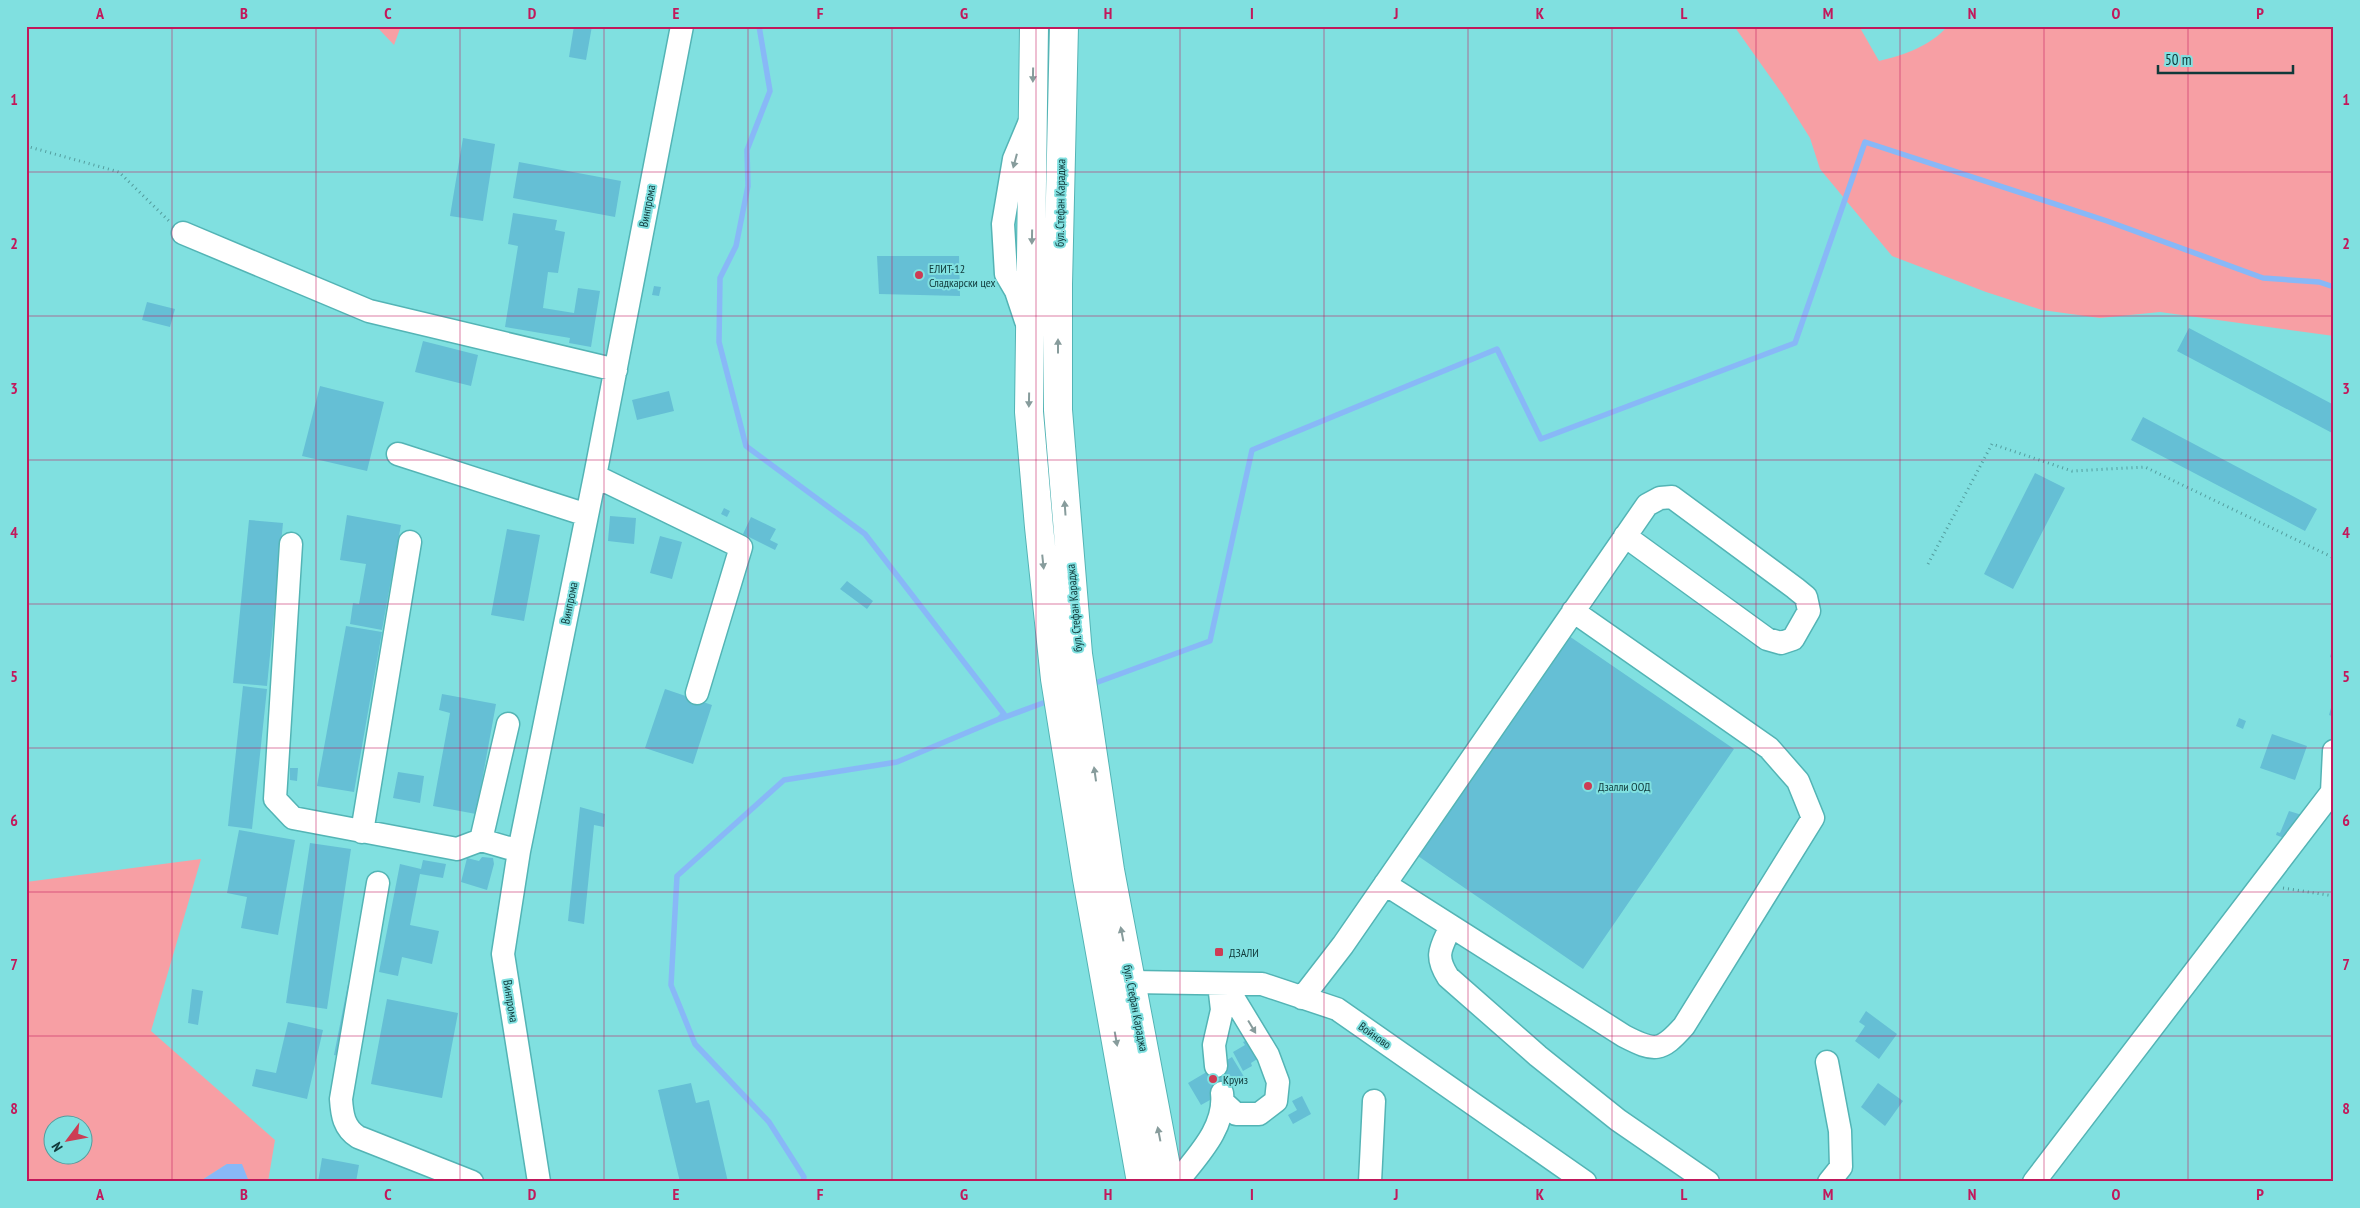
<svg xmlns="http://www.w3.org/2000/svg" width="2360" height="1208" font-family="'PT Sans Narrow',sans-serif">
<style>
.green{fill:#f79fa4;fill-rule:evenodd}
.water{fill:#88b8f7}
.lines{fill:none;stroke-linecap:round;stroke-linejoin:round}
.stream{stroke:#88b8f7;stroke-width:5.5}
.building{fill:#65bfd5}
.minor-casing{stroke:#53b4b5;stroke-width:25}
.major-casing{stroke:#53b4b5;stroke-width:30}
.path{stroke:#539d9e;stroke-width:3;stroke-dasharray:1 4;stroke-linecap:butt}
.minor{stroke:#fff;stroke-width:22}
.major{stroke:#fff;stroke-width:28}
.oneway{fill:#879c9c}
.grid{fill:none;stroke:#c2185b;stroke-width:1;stroke-opacity:0.55}
.poi-dot{fill:#cd3c54;stroke:#80e0e0;stroke-width:2}
.labels{text-anchor:middle;dominant-baseline:central;stroke-width:4;stroke-linejoin:round;paint-order:stroke}
.street-label{font-size:12px;fill:#0f393a;stroke:#80e0e0}
.poi-label{font-size:12px;fill:#0f393a;stroke:#80e0e0;text-anchor:start}
.neatline{fill:none;stroke:#c2185b;stroke-width:2}
.grid-label{font-size:16px;text-anchor:middle;font-weight:bold;fill:#c2185b}
</style>
<rect width="100%" height="100%" fill="#80e0e0"/>
<path class="green" d="M376 26H401L394 45Z
M1734 26H1859L1879 61C1905 55 1930 46 1948 26H2334V336L2160 312 2100 318 2042 310 1986 292 1892 256 1820 169 1810 138 1783 95Z
M201 859 151 1031 275 1140 268 1182H249L241 1164H227L199 1182H26V882ZM52 1126H82V1156H52Z"/>
<path class="water" d="M227 1164H242L249 1182H199Z"/>
<g class="lines">
<path class="stream" d="M759 26 770 91 747 150 748 186 736 246 720 278 719 342 746 446 865 534 1004 714 999 719 897 762 784 780 677 876 671 985 695 1044 769 1122 804 1177 803 1182
M1098 682 1210 641 1252 450 1497 349 1541 439 1795 343 1865 142 2107 221 2263 278 2319 282 2334 287
M1000 719 1043 703"/>
</g>
<path class="building" d="M574 26H592L586 60 569 57Z
M463 138 495 144 483 221 450 216Z
M519 162 621 181 615 217 513 198Z
M513 213 557 220 555 230 565 232 558 273 548 272 543 308 574 313 578 288 600 291 591 347 569 343 570 338 505 327 518 246 508 244Z
M877 256H959L960 296 879 294Z
M654 286 661 287 659 296 652 295Z
M147 302 175 309 170 327 142 320Z
M2189 328 2334 405V434L2177 351Z
M423 341 478 355 471 386 415 372Z
M320 386 384 402 367 471 302 456Z
M669 391 674 411 637 420 632 400Z
M2143 417 2317 509 2305 531 2131 440Z
M2035 473 2065 488 2013 589 1984 574Z
M724 508 730 511 727 517 721 514Z
M347 515 401 525 382 630 350 624 353 603 359 604 366 564 340 560Z
M610 516 636 518 634 544 608 541Z
M751 517 776 529 770 540 778 544 775 550 743 534Z
M249 520 283 523 267 686 233 683Z
M507 529 540 535 524 621 491 615Z
M660 536 682 542 672 579 650 573Z
M847 581 873 601 867 609 840 589Z
M346 626 382 632 354 792 317 786Z
M1569 636 1734 749 1583 969 1418 856Z
M2333 646H2334V659L2330 657Z
M243 686 267 689 252 829 228 826Z
M665 689 712 705 693 764 645 748Z
M442 694 496 704 476 814 433 806 450 713 439 710Z
M2333 701 2334 702V717L2329 715Z
M2239 718 2246 721 2243 729 2236 726Z
M2272 734 2307 746 2295 780 2260 768Z
M290 768H298L297 781 290 780Z
M398 772 424 776 420 803 393 798Z
M580 807 605 814 604 827 594 825 584 924 568 921Z
M2289 811 2302 815 2292 841 2276 835 2277 832 2280 833Z
M239 830 295 840 278 935 241 928 247 897 227 893Z
M310 843 351 849 327 1009 286 1003Z
M482 857 493 858 494 864 487 890 461 882 467 858 479 861Z
M423 860 446 864 443 878 420 874 410 925 439 931 432 964 402 957 398 976 379 972 400 864 421 869Z
M348 984 358 986 344 1057 334 1055Z
M192 989 203 991 198 1025 188 1023Z
M387 999 458 1013 442 1098 371 1084Z
M1866 1011 1897 1034 1879 1059 1855 1041 1865 1026 1859 1022Z
M288 1022 323 1030 307 1099 252 1086 256 1069 276 1073Z
M1252 1038 1262 1056 1251 1063 1252 1066 1243 1071 1233 1052 1245 1045 1243 1042Z
M1232 1057 1246 1080 1201 1105 1188 1083Z
M691 1083 696 1103 709 1100 728 1182H680L658 1090Z
M1878 1083 1903 1101 1885 1126 1861 1107Z
M1302 1096 1311 1114 1293 1124 1288 1115 1297 1110 1292 1101Z
M322 1158 359 1165 356 1182H318Z"/>
<g class="lines">
<defs>
<path id="minor" d="M183 233 369 311 616 370
M1026 321 1016 291 1006 274 1003 224 1014 159 1030 121
M398 454 587 515
M595 476 741 547 697 693
M291 544 275 799 293 818 457 849 481 840 508 724
M362 832 410 542
M481 840 519 851
M378 883 341 1099C342 1115 344 1128 358 1137L472 1182
M1385 884 1624 1036C1655 1052 1661 1052 1684 1026L1813 818 1798 781 1769 748 1573 611
M1451 926C1441 948 1434 955 1448 977L1538 1056 1618 1120 1708 1182
M1115 988 1131 982 1262 984 1337 1009 1585 1182
M1302 998 1343 945 1647 505 1660 498 1672 497 1795 588 1806 597 1809 611 1793 639 1781 643 1767 639 1625 536
M1827 1062 1840 1131 1841 1167 1829 1182
M1216 1066 1214 1045 1222 1010 1219 984
M1223 1102 1236 1114H1259L1276 1101 1278 1082 1268 1055 1234 999 1232 984
M539 1182 503 954 519 851 595 476 682 26
M1177 1182C1197 1156 1226 1128 1222 1093
M1370 1182 1374 1101
M2034 1182 2332 792 2334 751"/>
<path id="major" d="M1034 26 1029 412 1039 527 1055 679 1087 879 1141 1182
M1064 26 1058 284V410L1078 654 1110 870 1169 1182"/>
</defs>
<use href="#minor" class="minor-casing"/>
<use href="#major" class="major-casing"/>
<path class="path" d="M26 146 119 172 169 221
M1928 564 1992 444 2072 471 2145 467 2334 558
M2283 888 2334 896"/>
<use href="#minor" class="minor"/>
<use href="#major" class="major"/>
</g>
<defs><path id="oneway-solid" d="M-6-.8H1V-3.2L6.5 0L1 3.2V.8H-6Z" transform="scale(1.25)"/></defs>
<g class="oneway">
<use href="#oneway-solid" transform="translate(1033 75) rotate(91)"/>
<use href="#oneway-solid" transform="translate(1015 161) rotate(105)"/>
<use href="#oneway-solid" transform="translate(1032 237) rotate(91)"/>
<use href="#oneway-solid" transform="translate(1058 346) rotate(-90)"/>
<use href="#oneway-solid" transform="translate(1029 400) rotate(91)"/>
<use href="#oneway-solid" transform="translate(1065 508) rotate(-94)"/>
<use href="#oneway-solid" transform="translate(1043 562) rotate(84)"/>
<use href="#oneway-solid" transform="translate(1095 774) rotate(-98)"/>
<use href="#oneway-solid" transform="translate(1122 934) rotate(-101)"/>
<use href="#oneway-solid" transform="translate(1252 1027) rotate(59)"/>
<use href="#oneway-solid" transform="translate(1116 1039) rotate(80)"/>
<use href="#oneway-solid" transform="translate(1159 1134) rotate(-101)"/>
</g>
<path class="grid" d="M172 26V1182M316 26V1182M460 26V1182M604 26V1182M748 26V1182M892 26V1182M1036 26V1182M1180 26V1182M1324 26V1182M1468 26V1182M1612 26V1182M1756 26V1182M1900 26V1182M2044 26V1182M2188 26V1182M26 172H2334M26 316H2334M26 460H2334M26 604H2334M26 748H2334M26 892H2334M26 1036H2334"/>
<g class="poi-dot">
<circle cx="919" cy="275" r="5"/>
<circle cx="1588" cy="786" r="5"/>
<rect x="1214" y="947" width="10" height="10" rx="2.5"/>
<circle cx="1213" cy="1079" r="5"/>
</g>
<g class="labels">
<g class="street-label">
<text transform="translate(1060 203) rotate(-89)">бул. Стефан Караджа</text>
<text transform="translate(647 206) rotate(-79)">Винпрома</text>
<text transform="translate(569 603) rotate(-78)">Винпрома</text>
<text transform="translate(1074 608) rotate(-95)">бул. Стефан Караджа</text>
<text transform="translate(511 1001) rotate(81)">Винпрома</text>
<text transform="translate(1136 1008) rotate(79)">бул. Стефан Караджа</text>
<text transform="translate(1375 1035) rotate(35)">Войново</text>
</g>
<g class="poi-label">
<text x="929" y="268">ЕЛИТ-12<tspan x="929" dy="14">Сладкарски цех</tspan></text>
<text x="1598" y="786">Дзалли ООД</text>
<text x="1229" y="952">ДЗАЛИ</text>
<text x="1223" y="1079">Круиз</text>
</g>
</g>
<rect width="2360" height="1208" fill="none" stroke="#80e0e0" stroke-width="55"/>
<g transform="translate(68 1140) rotate(238)"><circle r="24" fill="#80e0e0" stroke="#539d9e"/>
<path d="M0-4L9 19L0 12L-9 19Z" fill="#cd3c54"/>
<text y="-8" font-size="14" font-weight="bold" text-anchor="middle" fill="#0f393a">N</text>
</g>
<path d="M2158 65v8h135v-8" fill="none" stroke="#0f393a" stroke-width="2.5"/>
<text x="2165" y="65" font-size="15" fill="#0f393a" stroke="#80e0e0" stroke-width="4" paint-order="stroke">50 m</text>
<rect x="28" y="28" width="2304" height="1152" class="neatline"/>
<g class="grid-label">
<text x="100" y="19">A</text>
<text x="244" y="19">B</text>
<text x="388" y="19">C</text>
<text x="532" y="19">D</text>
<text x="676" y="19">E</text>
<text x="820" y="19">F</text>
<text x="964" y="19">G</text>
<text x="1108" y="19">H</text>
<text x="1252" y="19">I</text>
<text x="1396" y="19">J</text>
<text x="1540" y="19">K</text>
<text x="1684" y="19">L</text>
<text x="1828" y="19">M</text>
<text x="1972" y="19">N</text>
<text x="2116" y="19">O</text>
<text x="2260" y="19">P</text>
<text x="14" y="105">1</text>
<text x="2346" y="105">1</text>
<text x="14" y="249">2</text>
<text x="2346" y="249">2</text>
<text x="14" y="394">3</text>
<text x="2346" y="394">3</text>
<text x="14" y="538">4</text>
<text x="2346" y="538">4</text>
<text x="14" y="682">5</text>
<text x="2346" y="682">5</text>
<text x="14" y="826">6</text>
<text x="2346" y="826">6</text>
<text x="14" y="970">7</text>
<text x="2346" y="970">7</text>
<text x="14" y="1114">8</text>
<text x="2346" y="1114">8</text>
<text x="100" y="1200">A</text>
<text x="244" y="1200">B</text>
<text x="388" y="1200">C</text>
<text x="532" y="1200">D</text>
<text x="676" y="1200">E</text>
<text x="820" y="1200">F</text>
<text x="964" y="1200">G</text>
<text x="1108" y="1200">H</text>
<text x="1252" y="1200">I</text>
<text x="1396" y="1200">J</text>
<text x="1540" y="1200">K</text>
<text x="1684" y="1200">L</text>
<text x="1828" y="1200">M</text>
<text x="1972" y="1200">N</text>
<text x="2116" y="1200">O</text>
<text x="2260" y="1200">P</text>
</g>
</svg>
